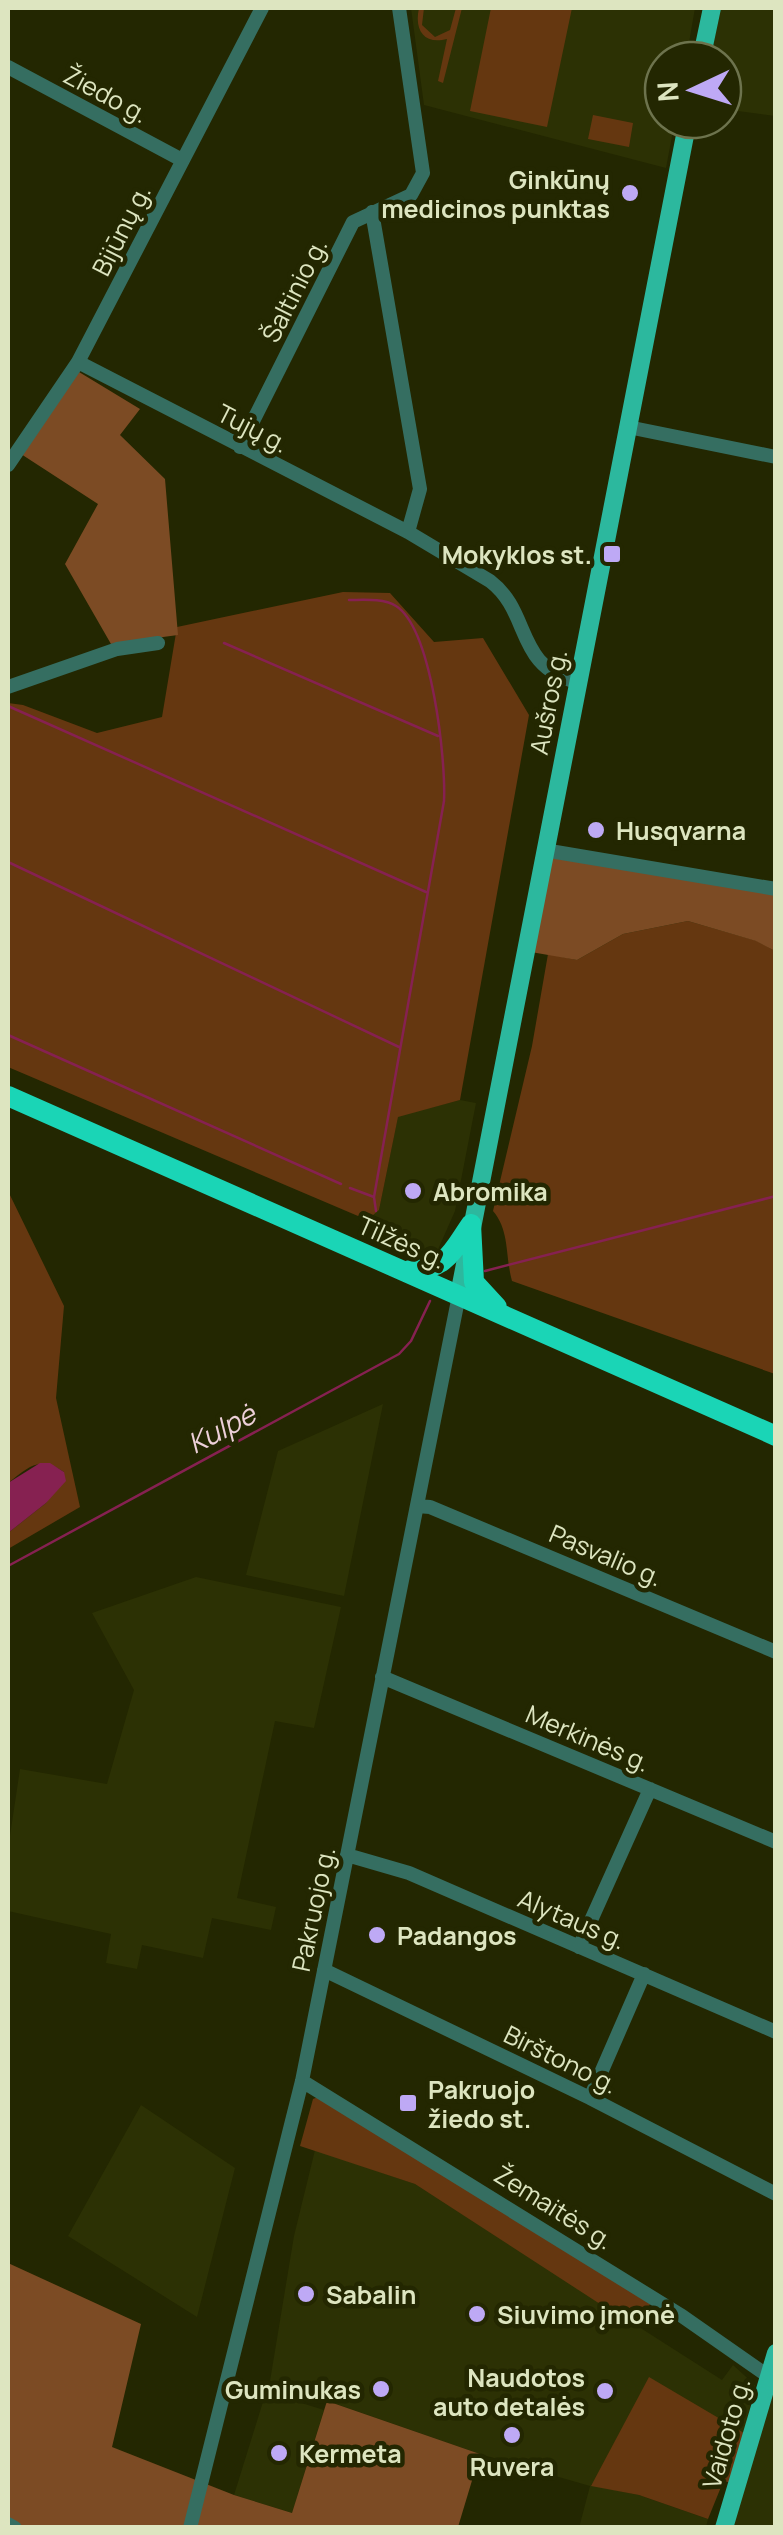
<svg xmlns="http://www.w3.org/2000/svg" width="783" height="2535" font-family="Manrope,sans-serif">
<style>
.built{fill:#2c3104}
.green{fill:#653710}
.forest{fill:#7c4b24}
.water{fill:#862151}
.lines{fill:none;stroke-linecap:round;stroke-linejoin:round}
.stream{stroke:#862151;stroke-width:2.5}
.minor{stroke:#356e61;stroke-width:14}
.major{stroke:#2cb89e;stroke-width:18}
.highway{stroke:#1ad5b6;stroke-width:20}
.poi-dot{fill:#bea9f5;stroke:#232701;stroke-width:4}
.labels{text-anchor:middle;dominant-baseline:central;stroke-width:9;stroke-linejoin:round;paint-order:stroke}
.street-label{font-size:25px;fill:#dde5c0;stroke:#232701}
.poi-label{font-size:25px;font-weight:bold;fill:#dde5c0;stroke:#232701;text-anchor:start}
.water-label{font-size:28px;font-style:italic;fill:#edd0d9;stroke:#232701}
</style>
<rect width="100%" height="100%" fill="#232701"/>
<path class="built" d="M411 8H695L686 60H663V120H675L666 168 424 105Z
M721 8H775V116L723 109V60H710Z
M460 1100 476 1103 455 1211 436 1254 421 1258 365 1232 372 1216 379 1210 398 1116Z
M383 1404 344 1596 246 1575 278 1451Z
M196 1577 341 1607 314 1728 275 1721 237 1898 276 1907 271 1930 212 1918 203 1958 142 1945 137 1969 106 1963 111 1934 8 1911V1849L20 1769 107 1784 134 1690 92 1613Z
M141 2105 235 2168 197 2317 68 2236Z
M315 2150 415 2184 722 2380 733 2365 755 2385 744 2433 591 2485 639 2495 708 2519 706 2527 579 2528 590 2486 480 2454 270 2381 294 2236Z
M776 2381 775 2527 724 2528Z
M266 2392 324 2410 292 2513 234 2495Z"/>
<path class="green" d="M419 8H424L422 25 435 37 450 30 456 8H462L443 83 438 81 447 39C424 45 414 30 419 8Z
M491 8H572L547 127 470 111Z
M593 115 633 123 629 147 588 139Z
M343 592 390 593 434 642 483 638 529 715 460 1100 398 1117 379 1210 372 1216H358L8 1067V703L23 705 97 733 162 717 177 627Z
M688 921 757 941 775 951V1374L512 1281C505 1256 510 1231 493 1211L532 1046 548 954 577 960 623 934Z
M8 1191 64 1306 56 1398 80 1507 8 1549V1533L46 1503 64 1472C39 1455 29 1467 8 1483Z
M318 2097 654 2299 634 2326 415 2184 300 2146 313 2099Z
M649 2377 744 2433 729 2482H723L708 2519 639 2495 591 2486Z"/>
<path class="forest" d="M79 372 140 409 120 435 165 479 178 635 111 644 65 564 98 504 21 454Z
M548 855 775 894V951L756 941 688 921 623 934 577 960 531 952Z
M8 2263 141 2324 112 2447 234 2495 292 2513 327 2401 480 2454 458 2527 8 2528Z"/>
<path class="water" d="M40 1463H50L64 1472 66 1481 46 1503 8 1533V1483Z"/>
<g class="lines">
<path class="stream" d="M349 600C363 600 383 598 396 606 432 629 446 760 444 801L374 1197
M224 643 438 736
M8 706 426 892
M8 862 399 1047
M8 1035 341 1184
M350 1188 374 1197 376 1211
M485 1271 776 1196
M8 1566 399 1354 411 1341 430 1301"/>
<path class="minor" d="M8 67 182 160
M372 212 420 489 408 532
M78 362 408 532 490 581C532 613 514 666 577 682
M628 427 776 457
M240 447 353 222 411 195 423 173 399 8
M8 465 78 362 262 8
M8 687 117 649 158 643
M544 850 776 889
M417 1506 430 1507 776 1652
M382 1677 776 1842
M347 1855 409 1873 776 2032
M579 1947 650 1789
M324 1970 590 2098 776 2194
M302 2081 682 2316 768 2376
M590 2098 644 1974
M8 2524 15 2528
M190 2528 302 2081 459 1295"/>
<path class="major" d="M701 60 712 8
M459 1295 688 120
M724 2528 776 2353"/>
<path class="highway" d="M8 1096 776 1436
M471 1224 474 1282 497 1307
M410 1270C447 1270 452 1251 471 1224"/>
</g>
<g class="poi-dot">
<circle cx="630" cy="193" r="10"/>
<rect x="602" y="544" width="20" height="20" rx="5"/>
<circle cx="596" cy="830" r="10"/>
<circle cx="413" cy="1191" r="10"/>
<circle cx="377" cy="1935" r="10"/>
<rect x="398" y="2093" width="20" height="20" rx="5"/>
<circle cx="306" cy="2294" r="10"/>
<circle cx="477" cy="2314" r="10"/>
<circle cx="381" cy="2389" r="10"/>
<circle cx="605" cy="2391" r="10"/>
<circle cx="512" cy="2435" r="10"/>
<circle cx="279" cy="2453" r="10"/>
</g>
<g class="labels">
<g class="street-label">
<text transform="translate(106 94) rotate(28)">Žiedo g.</text>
<text transform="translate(121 230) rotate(-63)">Bijūnų g.</text>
<text transform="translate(294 290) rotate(-63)">Šaltinio g.</text>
<text transform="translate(253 428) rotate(27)">Tujų g.</text>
<text transform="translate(548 702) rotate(-79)">Aušros g.</text>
<text transform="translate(402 1242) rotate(24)">Tilžės g.</text>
<text transform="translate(606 1555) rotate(23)">Pasvalio g.</text>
<text transform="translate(588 1738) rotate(23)">Merkinės g.</text>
<text transform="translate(313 1909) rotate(-78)">Pakruojo g.</text>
<text transform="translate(572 1919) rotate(23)">Alytaus g.</text>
<text transform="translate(561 2059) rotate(26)">Birštono g.</text>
<text transform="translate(554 2207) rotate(32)">Žemaitės g.</text>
<text transform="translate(726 2433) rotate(-74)">Vaidoto g.</text>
</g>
<g class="poi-label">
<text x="610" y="179" text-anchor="end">Ginkūnų<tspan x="610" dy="29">medicinos punktas</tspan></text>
<text x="592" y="554" text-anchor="end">Mokyklos st.</text>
<text x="616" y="830">Husqvarna</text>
<text x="433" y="1191">Abromika</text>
<text x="397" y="1935">Padangos</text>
<text x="428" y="2089">Pakruojo<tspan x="428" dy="29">žiedo st.</tspan></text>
<text x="326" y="2294">Sabalin</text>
<text x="497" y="2314">Siuvimo įmonė</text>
<text x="585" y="2377" text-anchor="end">Naudotos<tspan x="585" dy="29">auto detalės</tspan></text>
<text x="361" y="2389" text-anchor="end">Guminukas</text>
<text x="299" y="2453">Kermeta</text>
<text x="512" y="2466" text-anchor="middle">Ruvera</text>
</g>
<g class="water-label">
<text transform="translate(221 1428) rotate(-28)">Kulpė</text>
</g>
</g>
<rect width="783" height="2535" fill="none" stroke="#dde5c0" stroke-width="20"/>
<g transform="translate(693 90) rotate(266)"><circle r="48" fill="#232701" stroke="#6d734d" stroke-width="2.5"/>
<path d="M0-8L18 38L0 25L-18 38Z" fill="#bea9f5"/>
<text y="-15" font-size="28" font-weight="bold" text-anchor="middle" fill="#dde5c0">N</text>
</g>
</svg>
